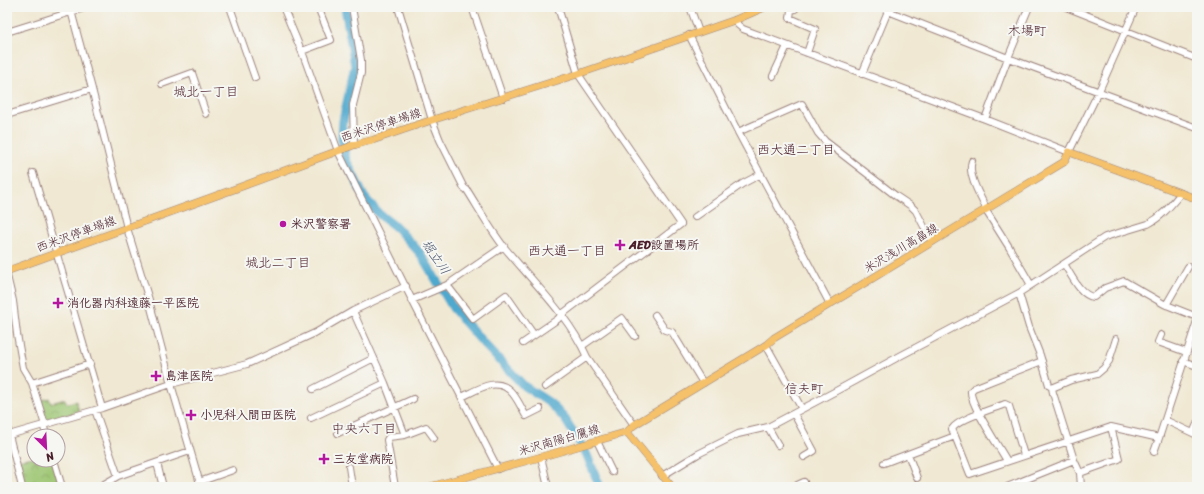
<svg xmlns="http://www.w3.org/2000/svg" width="1204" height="494" font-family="Sriracha,'Klee One',sans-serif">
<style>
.park{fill:url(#park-crowns);stroke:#74724e}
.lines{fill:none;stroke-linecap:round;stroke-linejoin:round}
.river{stroke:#50a8cd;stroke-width:9}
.minor-casing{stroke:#9d847e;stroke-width:8}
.major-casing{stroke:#9d847e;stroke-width:8}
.minor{stroke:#fff;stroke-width:6}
.major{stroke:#f5c16b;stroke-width:7}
.poi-dot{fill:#b5179e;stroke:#f6f6f2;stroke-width:1.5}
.labels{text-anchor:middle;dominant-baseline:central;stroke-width:4;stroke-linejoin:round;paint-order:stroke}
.street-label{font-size:12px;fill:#4a1f2b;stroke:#f6f6f2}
.poi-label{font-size:12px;font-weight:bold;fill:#4a1f2b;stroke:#f6f6f2;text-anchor:start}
.neighbourhood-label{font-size:13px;fill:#4a1f2b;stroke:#f6f6f2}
.water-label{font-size:13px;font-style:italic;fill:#4c566c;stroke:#f6f6f2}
</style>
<defs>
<pattern id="park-crowns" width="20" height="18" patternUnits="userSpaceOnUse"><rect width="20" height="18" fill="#9dc672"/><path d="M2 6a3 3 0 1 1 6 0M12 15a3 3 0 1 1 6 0" fill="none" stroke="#82a05e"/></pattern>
</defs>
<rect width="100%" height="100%" fill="#f6f6f2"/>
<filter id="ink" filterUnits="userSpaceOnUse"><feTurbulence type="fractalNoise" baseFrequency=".025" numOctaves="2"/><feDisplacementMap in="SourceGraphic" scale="8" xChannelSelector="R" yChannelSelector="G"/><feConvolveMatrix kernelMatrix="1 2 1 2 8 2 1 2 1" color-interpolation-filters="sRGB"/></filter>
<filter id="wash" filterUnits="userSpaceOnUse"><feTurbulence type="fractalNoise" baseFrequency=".012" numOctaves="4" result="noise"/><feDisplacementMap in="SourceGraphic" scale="16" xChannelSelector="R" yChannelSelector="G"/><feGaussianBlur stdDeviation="0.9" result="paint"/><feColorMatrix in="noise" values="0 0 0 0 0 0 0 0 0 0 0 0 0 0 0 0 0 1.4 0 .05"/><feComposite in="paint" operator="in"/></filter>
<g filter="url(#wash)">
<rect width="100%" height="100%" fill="#f0e8d2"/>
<path class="park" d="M49 398 51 403 65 399 67 404 76 401 79 411 48 421 43 416 39 401Z
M34 457V460H52L59 480 40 485 23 487 17 460Z"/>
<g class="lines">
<path class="river" d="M345 7 355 66 343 121 342 139 346 160 364 197 379 214 397 228 420 253 453 308 485 345 524 386 550 403 565 419 586 453 600 487"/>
</g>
</g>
<g filter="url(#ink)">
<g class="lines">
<defs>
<path id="minor" d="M70 7 92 89 127 228 149 300 171 384 201 487
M230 7 255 78
M283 7 304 57 338 151 412 300 498 469
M352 7 361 60V73L353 105 354 145
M398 7 432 120 440 140 464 188 467 190C479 209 490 229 504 247 532 281 569 316 587 357L634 425
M472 7 503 98
M690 7 699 32
M794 7 795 9 791 10 790 18 815 29 807 53
M1066 7 1197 59
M888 11 1008 58 1197 128
M735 20 738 25 743 29 985 119 1069 152 1099 91 1136 7
M7 32 87 7
M689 35 738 132 830 304
M302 51 331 40 318 7
M862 74 888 11V9
M773 76 787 46
M162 84 192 73 206 114
M7 115 92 89
M985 119 1008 58 1029 7
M738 132 802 104 818 133 825 141 896 196 911 206 916 211 932 242
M972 161C967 174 980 196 986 208
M33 173 102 408
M985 209 1009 247 1031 285
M695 217 742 184 761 174
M1064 264C1071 274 1080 296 1094 297L1105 288 1124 281 1164 304 1197 317
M7 276 13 301 17 334 23 368 32 383 45 425
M447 285 473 319 506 295 534 335
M1019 293 1029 327 1040 355 1049 385 1052 388
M412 300 447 285 504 246
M1166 305 1188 267
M353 311 385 383 405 435
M655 315 665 330 672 332 703 383
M1161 335 1158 342 1186 352
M523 343 558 319 561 315 681 224 578 74 558 7
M766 345 802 409
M582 346 622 318 635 336
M1183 361 1197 366
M32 383 90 364
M545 387 587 357
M313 389 374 358
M462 397C478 389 499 375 513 394 518 400 522 409 526 416L540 409
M95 410 118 476
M794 414 814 451 804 457
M311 418 385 383
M1165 420 1197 435
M43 425 47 436
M7 427 22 487
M768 427 778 445
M338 433 413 399
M1193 433 1197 424
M9 435 102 408 171 384 247 364 315 333 353 311 406 286
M955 436 970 474 1111 427 1159 438 1197 321
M597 441 612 472
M1154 452 1159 438
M908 454 917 478
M541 457 548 487
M54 460 62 487
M1007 461C1000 448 969 403 971 391L974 388 1042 361
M157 463 163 487
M884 463 955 436 952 429C958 419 993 409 1005 404L1009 406 1024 455
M349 467 352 487
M1080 473 1119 459 1111 427
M662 476 698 454 738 434 768 427 836 391 900 356 1019 293 1105 237 1148 224C1162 217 1171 205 1181 193
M199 482 233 470
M99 487 118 476 190 451
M395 487 387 440 389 437 405 435 426 427 434 438
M793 487 804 482
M1007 487 1074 460
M1081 487 1080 473 1074 460 1053 393 1052 388 1071 380 1097 374 1104 368 1109 361 1116 339"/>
<path id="major" d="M7 271 243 186 354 145 373 140 432 120 578 74 735 20 765 7
M627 432 672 487
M429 487 541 457 627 432 634 425 766 345 774 338 1064 162 1069 152 1197 199"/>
</defs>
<use href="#minor" class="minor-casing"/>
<use href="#major" class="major-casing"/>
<use href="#minor" class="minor"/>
<use href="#major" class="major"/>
</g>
</g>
<g class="poi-dot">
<circle cx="283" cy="224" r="4"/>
<path d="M618 239h4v4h4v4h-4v4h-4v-4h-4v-4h4z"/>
<path d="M56 297h4v4h4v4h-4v4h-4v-4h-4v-4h4z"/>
<path d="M154 370h4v4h4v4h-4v4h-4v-4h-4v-4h4z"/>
<path d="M189 409h4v4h4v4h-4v4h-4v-4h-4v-4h4z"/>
<path d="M322 453h4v4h4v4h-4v4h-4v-4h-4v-4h4z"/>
</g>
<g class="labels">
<g class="street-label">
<text transform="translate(381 125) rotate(-18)">西米沢停車場線</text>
<text transform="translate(76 234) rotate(-20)">西米沢停車場線</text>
<text transform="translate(901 248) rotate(-31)">米沢浅川高畠線</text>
<text transform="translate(559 440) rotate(-16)">米沢南陽白鷹線</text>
</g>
<g class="poi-label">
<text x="291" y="224">米沢警察署</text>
<text x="629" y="245">AED設置場所</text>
<text x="67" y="303">消化器内科遠藤一平医院</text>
<text x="165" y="376">島津医院</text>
<text x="200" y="415">小児科入間田医院</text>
<text x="333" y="459">三友堂病院</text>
</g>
<g class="neighbourhood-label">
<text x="1027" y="30">木場町</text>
<text x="206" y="91">城北一丁目</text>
<text x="796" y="149">西大通二丁目</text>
<text x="567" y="250">西大通一丁目</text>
<text x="278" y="262">城北二丁目</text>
<text x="804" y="388">信夫町</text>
<text x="364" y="428">中央六丁目</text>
</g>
<g class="water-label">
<text transform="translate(436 257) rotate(55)">堀立川</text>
</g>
</g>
<rect width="1204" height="494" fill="none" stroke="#f6f6f2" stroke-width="24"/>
<g transform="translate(46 448) rotate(156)"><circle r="19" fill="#f6f6f2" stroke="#b1a0a2"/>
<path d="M0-3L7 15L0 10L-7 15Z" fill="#b5179e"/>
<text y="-6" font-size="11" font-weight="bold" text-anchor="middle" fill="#4a1f2b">N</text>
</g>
</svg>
